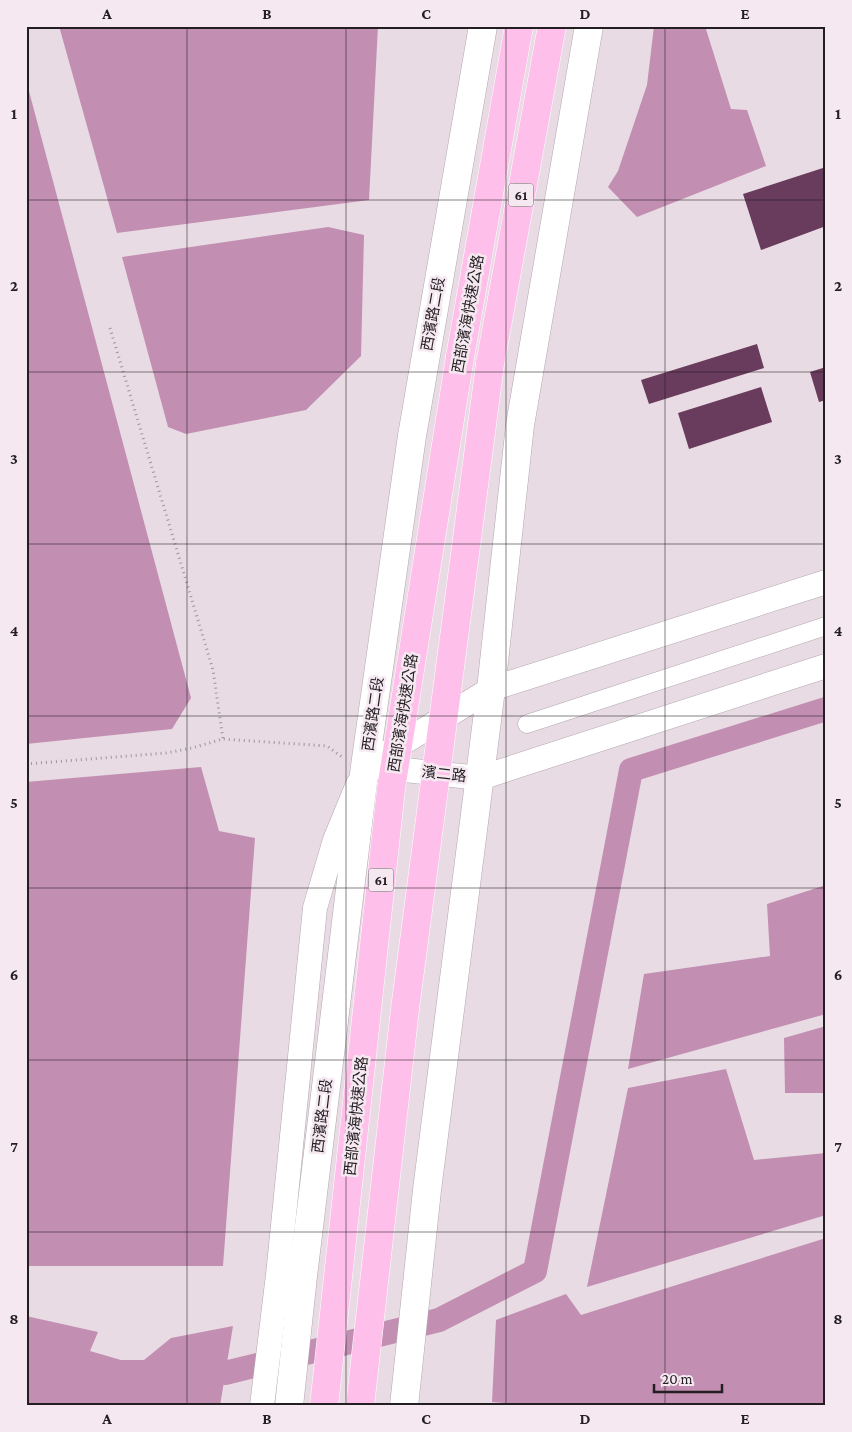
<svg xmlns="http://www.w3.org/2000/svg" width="852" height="1432" font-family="'Crimson Pro','Noto Sans TC',serif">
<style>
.water{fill:#c28eb2}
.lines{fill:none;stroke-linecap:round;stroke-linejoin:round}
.canal{stroke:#c28eb2;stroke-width:24}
.building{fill:#693b5c}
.pedestrian-casing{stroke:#b2a7ae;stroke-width:19}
.minor-casing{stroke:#b2a7ae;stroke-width:25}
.tertiary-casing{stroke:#b2a7ae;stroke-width:29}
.trunk-casing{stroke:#fff;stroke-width:29}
.path{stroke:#9e959b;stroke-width:3;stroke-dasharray:1 4;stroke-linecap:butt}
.pedestrian{stroke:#fff;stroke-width:18}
.minor{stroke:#fff;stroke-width:24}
.tertiary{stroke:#fff;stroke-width:28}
.trunk{stroke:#fec0ea;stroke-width:28}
.trunk-bridge-casing{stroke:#fff;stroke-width:29;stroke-linecap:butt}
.trunk-bridge{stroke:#fec0ea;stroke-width:28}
.grid{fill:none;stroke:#221e21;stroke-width:1;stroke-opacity:0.55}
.labels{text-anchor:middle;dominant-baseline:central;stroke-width:5;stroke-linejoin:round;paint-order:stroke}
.shield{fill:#f5e8f0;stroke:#615b5f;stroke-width:1}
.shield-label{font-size:14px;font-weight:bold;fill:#221e21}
.street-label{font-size:15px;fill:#221e21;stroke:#f5e8f0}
.neatline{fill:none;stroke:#221e21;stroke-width:2}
.grid-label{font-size:16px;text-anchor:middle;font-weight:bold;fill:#221e21}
</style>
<rect width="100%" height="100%" fill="#e8dbe3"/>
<path class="water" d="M59 26H378L369 200 117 233Z
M654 26H705L731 109 747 110 766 166 637 217 608 187 618 171 647 85Z
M26 80 191 698 172 729 26 744Z
M328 227 364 235 361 356 306 410 186 434 168 427 122 257Z
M201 767 219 831 255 838 223 1266H26V782Z
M826 885V1014L628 1069 644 974 770 956 767 904Z
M826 1026V1093H785L784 1038Z
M726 1069 754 1160 826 1153V1215L587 1287 628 1088Z
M826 1238V1406H543L492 1402 496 1320 566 1294 581 1315Z
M26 1316 98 1332 90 1351 121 1360H144L171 1338 233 1326 220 1406H26Z"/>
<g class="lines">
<path class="canal" d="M225 1373 439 1320 535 1271 631 770 826 709"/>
</g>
<path class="building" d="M826 167V226L761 250 743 194Z
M757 344 764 368 649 404 641 380Z
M826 367V400L819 402 810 372Z
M761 387 772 422 689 449 678 413Z"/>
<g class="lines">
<defs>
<path id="pedestrian" d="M527 724 826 626"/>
<path id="minor" d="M365 766 491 689 826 582
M377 767 480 778 826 666
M262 1406 278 1275 315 908 335 840 358 784"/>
<path id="tertiary" d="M289 1406 303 1276 365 766 412 436 483 26
M404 1406 427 1190 491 689 520 425 589 26"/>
<path id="trunk" d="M460 357 519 26
M490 364 552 26"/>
</defs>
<use href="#pedestrian" class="pedestrian-casing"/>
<use href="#minor" class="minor-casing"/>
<use href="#tertiary" class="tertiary-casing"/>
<use href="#trunk" class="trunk-casing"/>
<path class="path" d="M110 328 213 670 223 739
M26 764 166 753 192 748 223 739 327 746 342 757"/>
<use href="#pedestrian" class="pedestrian"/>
<use href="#minor" class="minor"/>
<use href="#tertiary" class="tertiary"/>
<use href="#trunk" class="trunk"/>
<defs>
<path id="trunk-bridge" d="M324 1406 391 789 460 357
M360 1406 405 1009 490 364"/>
</defs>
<use href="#trunk-bridge" class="trunk-bridge-casing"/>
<use href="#trunk-bridge" class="trunk-bridge"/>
</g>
<path class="grid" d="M187 26V1406M346 26V1406M506 26V1406M665 26V1406M26 200H826M26 372H826M26 544H826M26 716H826M26 888H826M26 1060H826M26 1232H826"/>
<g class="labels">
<g class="shield">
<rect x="508.5" y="183.5" width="25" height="23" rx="4"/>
<rect x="368.5" y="868.5" width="25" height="23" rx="4"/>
</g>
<g class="shield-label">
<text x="521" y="195">61</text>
<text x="381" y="880">61</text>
</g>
<g class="street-label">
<text transform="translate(433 314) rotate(-80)">西濱路二段</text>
<text transform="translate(468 314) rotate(-80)">西部濱海快速公路</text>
<text transform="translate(403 713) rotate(-81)">西部濱海快速公路</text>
<text transform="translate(373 714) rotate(-82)">西濱路二段</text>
<text transform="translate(444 774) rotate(6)">濱二路</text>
<text transform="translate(322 1116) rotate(-83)">西濱路二段</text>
<text transform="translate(356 1116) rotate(-84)">西部濱海快速公路</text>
</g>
</g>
<rect width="852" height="1432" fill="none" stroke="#f5e8f0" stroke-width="55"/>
<path d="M654 1384v8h68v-8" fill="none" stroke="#221e21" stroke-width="2.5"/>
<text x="662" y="1384" font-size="15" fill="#221e21" stroke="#f5e8f0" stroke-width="4" paint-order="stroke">20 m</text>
<rect x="28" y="28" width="796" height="1376" class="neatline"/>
<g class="grid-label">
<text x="107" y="19">A</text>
<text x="267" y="19">B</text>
<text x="426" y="19">C</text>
<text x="585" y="19">D</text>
<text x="745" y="19">E</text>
<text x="14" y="119">1</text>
<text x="838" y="119">1</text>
<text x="14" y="291">2</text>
<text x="838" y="291">2</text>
<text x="14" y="464">3</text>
<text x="838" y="464">3</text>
<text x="14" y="636">4</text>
<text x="838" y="636">4</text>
<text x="14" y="808">5</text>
<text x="838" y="808">5</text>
<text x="14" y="980">6</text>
<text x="838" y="980">6</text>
<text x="14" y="1152">7</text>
<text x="838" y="1152">7</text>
<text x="14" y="1324">8</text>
<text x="838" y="1324">8</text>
<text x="107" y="1424">A</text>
<text x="267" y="1424">B</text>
<text x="426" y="1424">C</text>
<text x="585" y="1424">D</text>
<text x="745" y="1424">E</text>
</g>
</svg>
